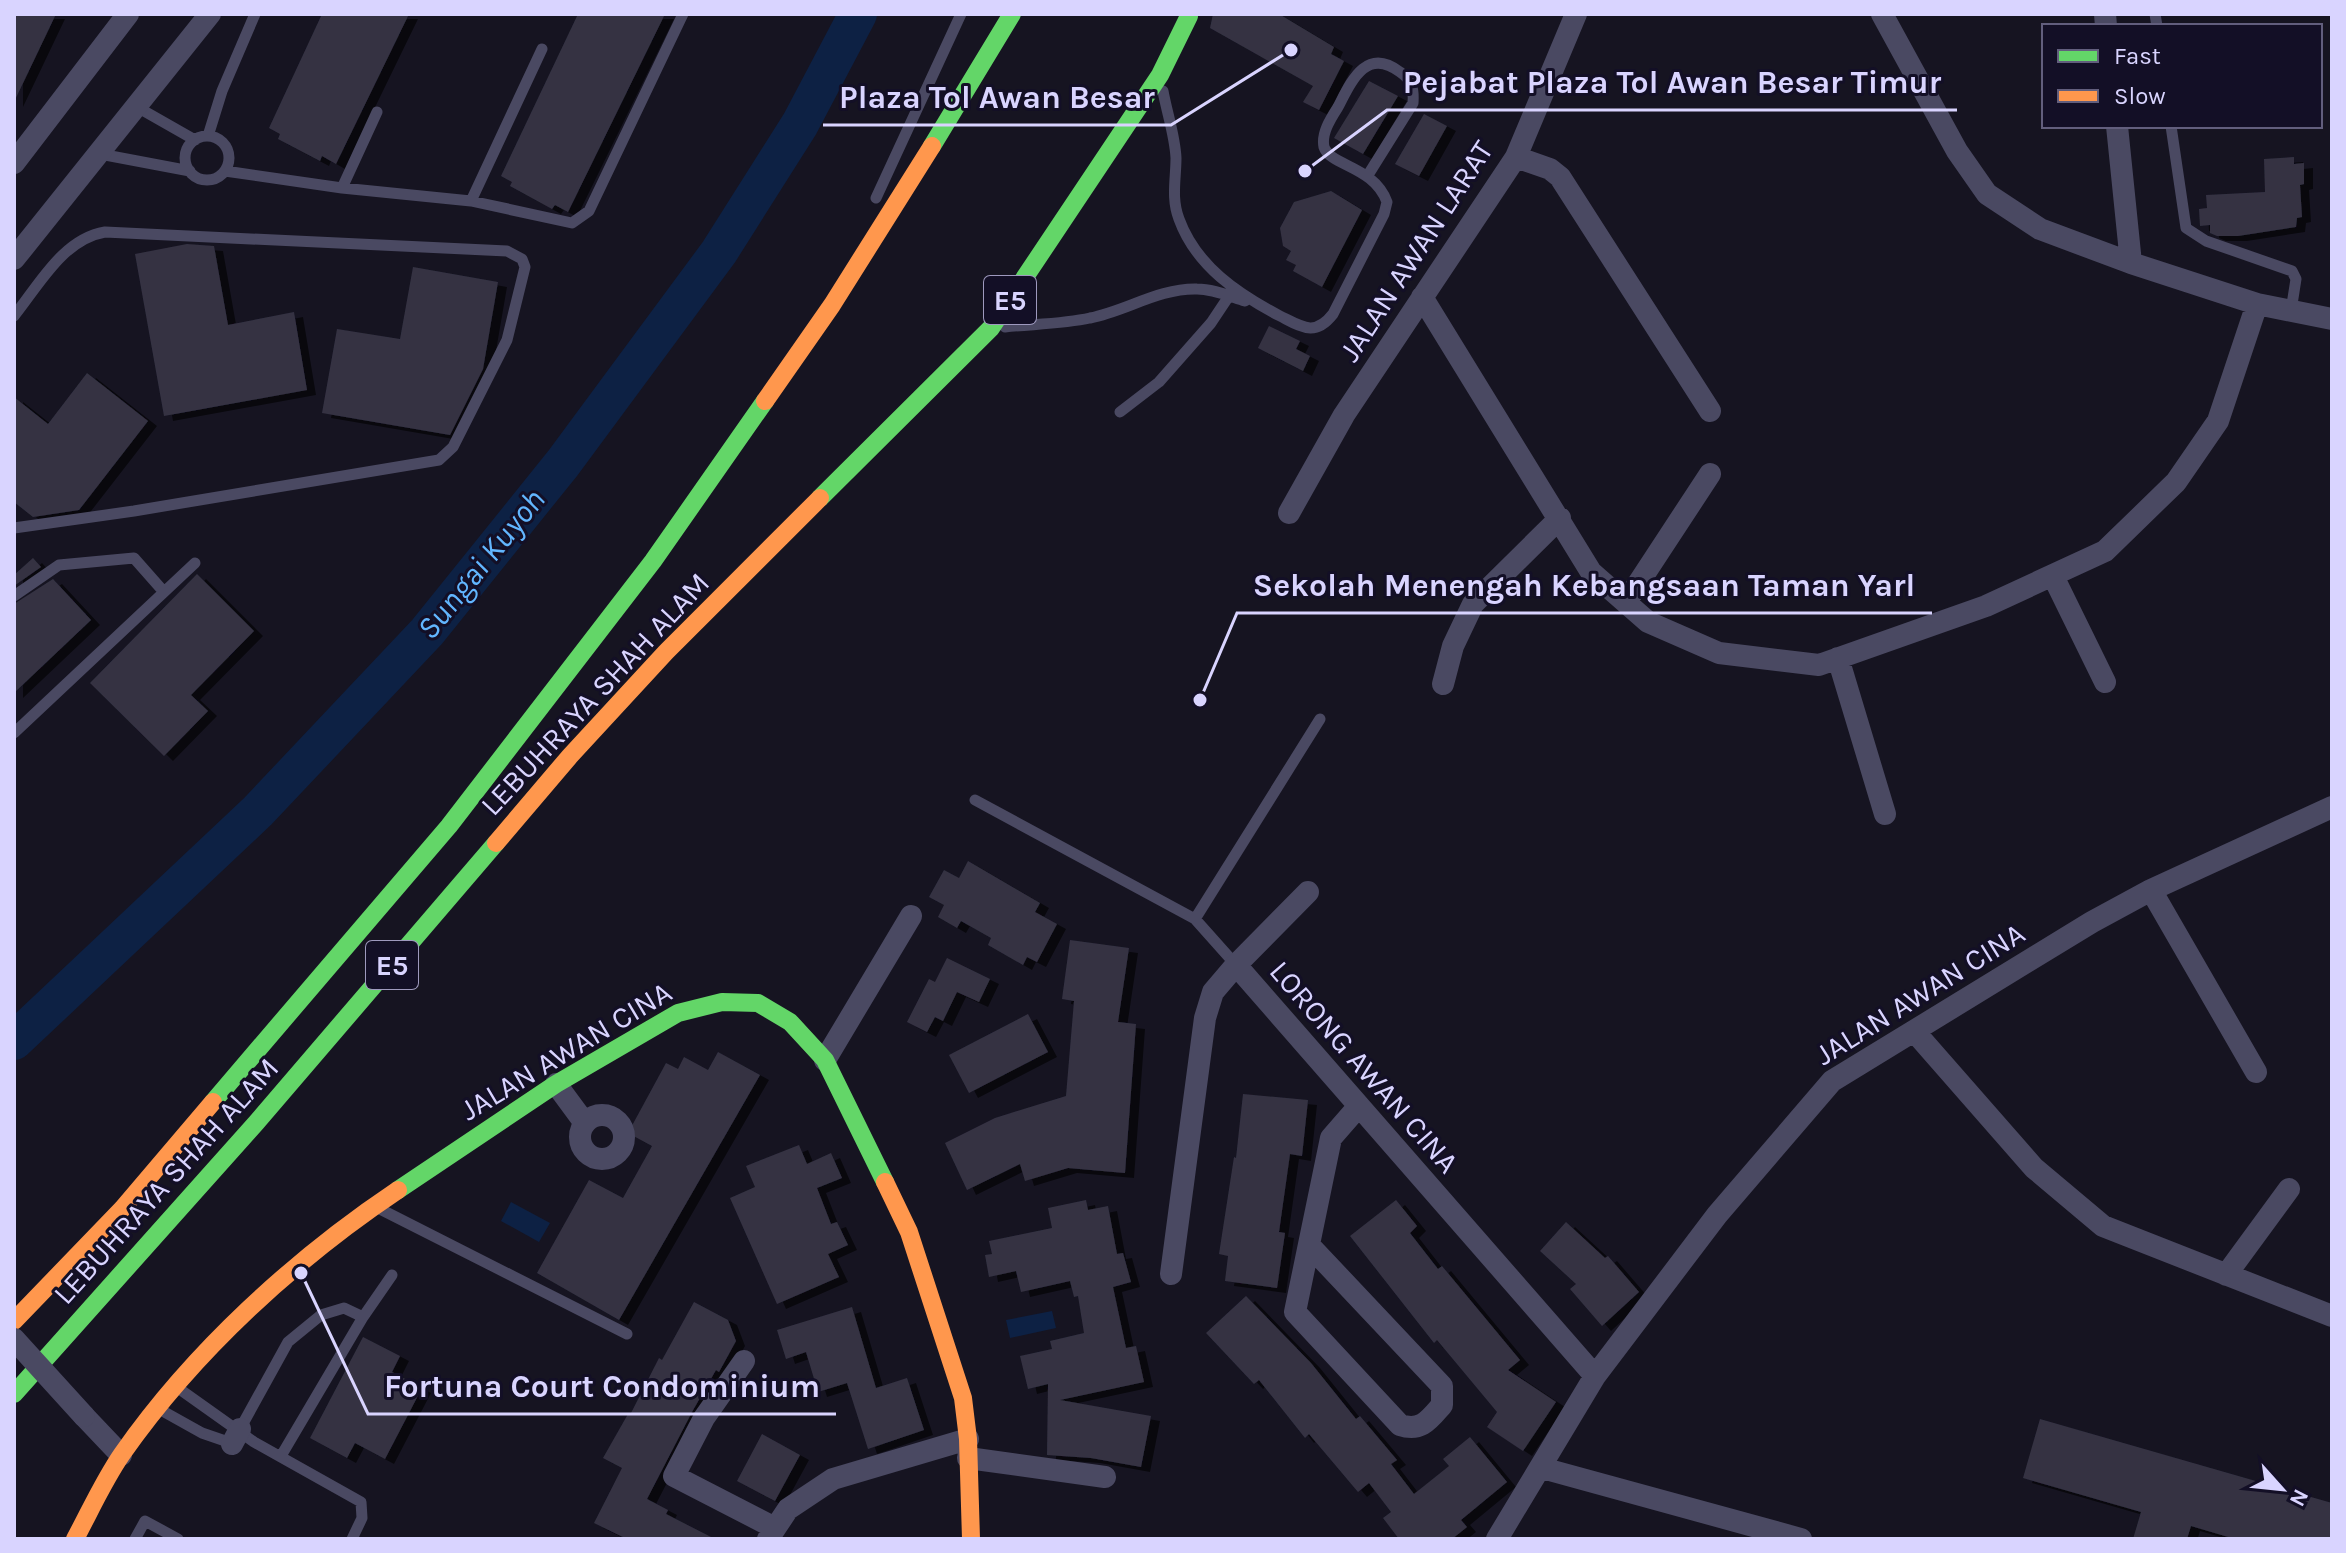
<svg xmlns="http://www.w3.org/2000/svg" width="2346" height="1553" font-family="Karla,sans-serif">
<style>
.water{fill:#0d2144}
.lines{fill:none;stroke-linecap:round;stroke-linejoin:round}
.river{stroke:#0d2144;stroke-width:38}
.building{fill:#343243;filter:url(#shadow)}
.lane{stroke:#4a4962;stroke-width:11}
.street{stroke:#4a4962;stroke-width:22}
.fast{stroke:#63d668;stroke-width:18}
.slow{stroke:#ff974d;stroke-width:18}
.street-bridge{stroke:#4a4962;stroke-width:22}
.labels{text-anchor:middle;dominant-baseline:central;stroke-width:6;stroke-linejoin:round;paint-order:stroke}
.shield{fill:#130f26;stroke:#9e99be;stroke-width:2}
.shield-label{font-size:28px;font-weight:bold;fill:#d9d4ff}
.street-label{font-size:30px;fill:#d9d4ff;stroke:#130f26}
.water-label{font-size:32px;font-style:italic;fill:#62b6ff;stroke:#130f26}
.leader{fill:none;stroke:#d9d4ff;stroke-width:3}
.callout-dot{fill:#d9d4ff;stroke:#130f26;stroke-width:3}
.callout-label{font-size:32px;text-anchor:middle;font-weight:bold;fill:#d9d4ff;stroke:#130f26;stroke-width:6;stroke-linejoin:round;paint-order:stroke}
</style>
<defs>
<filter id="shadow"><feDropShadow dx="9" dy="5" stdDeviation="0" flood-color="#0009"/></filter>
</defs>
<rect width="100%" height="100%" fill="#161421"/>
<path class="water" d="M511 1202 550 1223 539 1242 501 1221Z
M1052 1311 1056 1328 1010 1338 1006 1320Z"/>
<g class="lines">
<path class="river" d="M14 1041 258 811 427 632 563 463 719 252 800 124 858 14"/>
</g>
<path class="building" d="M14 14H56L14 102Z
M322 14H409L336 164 322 156 320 161 278 139 280 134 269 128Z
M578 14H665L568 212 555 205 552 209 510 186 512 182 501 176Z
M1213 14H1279L1334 47 1331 54 1344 61 1319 110 1303 102 1313 86 1210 28Z
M1369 81 1398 96 1363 154 1334 138Z
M1424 114 1447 126 1419 176 1395 164Z
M2294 157V164L2304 163V184L2300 185 2302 217 2297 218 2296 227 2238 236H2217L2210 233V225L2200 226 2199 209 2207 208 2206 195 2265 192 2264 159Z
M1331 191 1362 210 1322 287 1293 271 1296 265 1286 260 1291 251 1283 246 1280 228 1294 202Z
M187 244 214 246 228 325 294 312 307 390 164 416 135 254Z
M413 267 498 282 483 369 450 435 322 413 337 329 400 339Z
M1269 326 1300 341 1296 349 1310 356 1303 371 1258 348Z
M87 373 148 421 79 510 33 517 14 502V397L48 424Z
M33 558 41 567 14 586V575Z
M197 574 254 631 191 695 208 711 164 756 90 683Z
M53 579 91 620 14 693V604Z
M968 861 1040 903 1035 912 1057 924 1037 962 1027 957 1023 965 988 945 991 938 961 921 957 928 938 917 944 905 929 897 944 870 959 878Z
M1070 940 1129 948 1118 1022 1136 1024 1125 1173 1068 1168 1025 1181 1020 1164 967 1190 945 1143 995 1118 1066 1096 1074 1001 1062 999Z
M947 958 990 979 979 1002 957 992 943 1021 935 1017 927 1032 907 1022 929 979 935 982Z
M1028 1014 1048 1052 969 1093 949 1055Z
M718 1052 760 1075 619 1320 537 1273 589 1180 623 1198 652 1146 628 1133 666 1063 678 1069 684 1057 708 1070Z
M1243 1094 1308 1100 1302 1156 1290 1154 1279 1232 1285 1233 1277 1288 1225 1281 1228 1256 1219 1254 1234 1157 1236 1158Z
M799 1145 807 1164 831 1153 842 1178 817 1188 831 1224 837 1222 848 1245 828 1254 839 1277 777 1304 730 1198 755 1187 746 1166Z
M1086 1200 1088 1210 1108 1206 1117 1254 1123 1253 1131 1282 1113 1287 1126 1348 1136 1346 1144 1382 1060 1400 1151 1416 1141 1467 1091 1458 1047 1455 1048 1384 1028 1389 1020 1356 1052 1349 1050 1341 1084 1333 1078 1296 1074 1297 1070 1281 1021 1292 1016 1271 989 1277 985 1255 992 1254 989 1241 1052 1228 1048 1208Z
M1396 1200 1417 1226 1410 1233 1438 1269 1442 1266 1520 1360 1508 1370 1556 1402 1523 1451 1487 1427 1497 1412 1437 1340 1434 1343 1350 1236Z
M1566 1222 1605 1258 1608 1256 1639 1292 1602 1326 1570 1289 1576 1284 1540 1251Z
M1246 1296 1311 1363 1356 1419 1360 1416 1397 1460 1391 1464 1414 1494 1449 1466 1443 1459 1470 1437 1507 1482 1461 1520 1467 1527 1452 1539H1399L1383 1518 1391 1512 1369 1483 1358 1492 1309 1434 1305 1438 1259 1380 1254 1384 1206 1333Z
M694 1302 728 1320 736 1341 719 1372 716 1370 692 1412 647 1499 668 1510 666 1514 715 1539H627L594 1523 622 1468 603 1458 628 1414 630 1415 659 1358 662 1360Z
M852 1307 876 1388 907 1378 924 1430 868 1449 847 1383 818 1392 806 1352 786 1359 777 1330Z
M363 1337 400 1356 392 1372 422 1388 385 1459 355 1443 347 1458 310 1438Z
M2040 1419 2332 1503V1539H2235L2191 1526 2187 1539H2133L2141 1512 2023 1478Z
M762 1434 800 1455 775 1501 737 1481Z"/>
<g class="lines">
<path class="lane" d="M2155 14 2157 26
M1163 91C1167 113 1175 136 1176 158 1176 179 1171 198 1179 219 1196 266 1238 294 1280 316 1302 327 1315 337 1333 314L1384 214 1387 202C1374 166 1330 166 1324 147 1321 133 1331 118 1338 107 1351 82 1366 46 1400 72 1412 80 1414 89 1413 103L1368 175
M137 107 195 140
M2171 126 2186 228 2206 241 2292 271 2296 279 2291 311
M208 136 222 91 255 14
M185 158a22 22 0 1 1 44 0a22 22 0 1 1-44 0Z
M100 154 190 171
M225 171 342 188 471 201 572 223 589 211 683 14
M342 188 377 112
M876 198 961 14
M471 201 542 49
M14 316C39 285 63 239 105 232L507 251 522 259 525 267 507 340 453 447 439 460 134 511 14 528
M1005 327C1033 324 1063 324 1090 318 1126 311 1159 288 1197 289 1213 289 1229 296 1245 301
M1120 412 1159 382 1211 323 1229 296
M14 596 59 565 134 558 164 592
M14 733 195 563
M975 800 1195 919 1236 965
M1195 919 1320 719
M378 1208 627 1334
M178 1388 254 1442 361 1502 362 1518 352 1539
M159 1409 202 1433 234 1444
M240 1429 288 1342 321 1315 344 1308 363 1317
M281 1456 363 1317 392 1275
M135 1539 145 1521 178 1539"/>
<path class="street" d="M1882 14 1957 151 1987 194 2040 229 2131 263 2257 304 2332 319
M2105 14 2106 26
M2117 126 2131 263
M1516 157 1550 169 1560 177 1710 411
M14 163 128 14
M14 259 210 14
M1422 297 1591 572 1648 622 1719 653 1819 665 1986 606 2105 551 2176 482 2218 421 2257 304
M1289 513 1344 415 1516 157 1576 14
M2053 576 2105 682
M1626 602 1710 474
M1838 658 1885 814
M1443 684 1453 646 1473 604 1560 518
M2151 890 2256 1072
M1236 965 1308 892
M1914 1031 2034 1168 2103 1226 2332 1316
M825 1060 911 916
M556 1084 584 1122
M580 1137a22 22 0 1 1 44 0a22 22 0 1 1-44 0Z
M1309 1245 1442 1386V1405C1429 1420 1421 1432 1400 1425L1295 1312 1331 1138 1358 1107
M1171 1274 1205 1018 1213 992 1236 965 1595 1376
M2226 1275 2289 1189
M744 1361 704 1418 674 1476 775 1528
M84 1416 121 1455
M232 1444 240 1429
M968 1458 1105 1477
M1542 1468 1801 1539
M768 1539 788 1509 833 1479 968 1439
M1497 1539 1595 1376 1717 1215 1832 1081 2092 922 2151 890 2332 807"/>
<path class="fast" d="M932 146 1012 14
M820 498 991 328 1160 75 1189 16
M213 1102 449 826 653 561 765 401
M398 1190 556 1084 678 1013 722 1002 758 1003 790 1022 825 1060 885 1182
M14 1394 256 1123 496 843"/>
<path class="slow" d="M765 401 832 305 932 146
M496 843 570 756 666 652 820 498
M885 1182 909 1232 963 1398 968 1439 971 1539
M14 1321 122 1209 213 1102
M75 1539C90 1511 104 1480 122 1454 194 1351 295 1259 398 1190"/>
<path class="street-bridge" d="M14 1339 84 1416"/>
</g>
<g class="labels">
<g class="shield">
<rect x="984" y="276" width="52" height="48" rx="6"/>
<rect x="366" y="941" width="52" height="48" rx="6"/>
</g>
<g class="shield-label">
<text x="1010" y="300">E5</text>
<text x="392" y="965">E5</text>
</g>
<g class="street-label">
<text transform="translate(1416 251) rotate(-57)">JALAN AWAN LARAT</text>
<text transform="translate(595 694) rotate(-47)">LEBUHRAYA SHAH ALAM</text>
<text transform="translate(1920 994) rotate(-32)">JALAN AWAN CINA</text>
<text transform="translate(566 1051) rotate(-31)">JALAN AWAN CINA</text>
<text transform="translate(1364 1067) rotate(49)">LORONG AWAN CINA</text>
<text transform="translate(166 1181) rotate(-48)">LEBUHRAYA SHAH ALAM</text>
</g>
<g class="water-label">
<text transform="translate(481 564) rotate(-51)">Sungai Kuyoh</text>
</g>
</g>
<path class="leader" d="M1305 171L1387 110H1957M1291 50L1171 125H823M1200 700L1237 613H1932M301 1273L368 1414H836"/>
<g class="callout-dot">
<circle cx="1305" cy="171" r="8"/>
<circle cx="1291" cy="50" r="8"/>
<circle cx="1200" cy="700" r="8"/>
<circle cx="301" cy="1273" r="8"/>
</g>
<g class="callout-label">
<text x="1672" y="93">Pejabat Plaza Tol Awan Besar Timur</text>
<text x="997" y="108">Plaza Tol Awan Besar</text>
<text x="1584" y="596">Sekolah Menengah Kebangsaan Taman Yarl</text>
<text x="602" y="1397">Fortuna Court Condominium</text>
</g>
<rect width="2346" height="1553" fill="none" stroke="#d9d4ff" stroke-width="32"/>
<rect x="2042" y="24" width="280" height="104" fill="#130f26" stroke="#625e7d" stroke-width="2"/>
<rect x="2058" y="50" width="40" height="12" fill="#63d668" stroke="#625e7d" stroke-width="2"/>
<text x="2114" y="64" font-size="24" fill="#d9d4ff">Fast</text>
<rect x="2058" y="90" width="40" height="12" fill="#ff974d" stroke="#625e7d" stroke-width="2"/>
<text x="2114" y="104" font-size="24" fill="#d9d4ff">Slow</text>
<g transform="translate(2282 1489) rotate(117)" stroke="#130f26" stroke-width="6" paint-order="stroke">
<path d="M0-6L14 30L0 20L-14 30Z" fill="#d9d4ff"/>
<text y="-12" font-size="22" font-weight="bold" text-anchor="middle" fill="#d9d4ff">N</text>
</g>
</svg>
